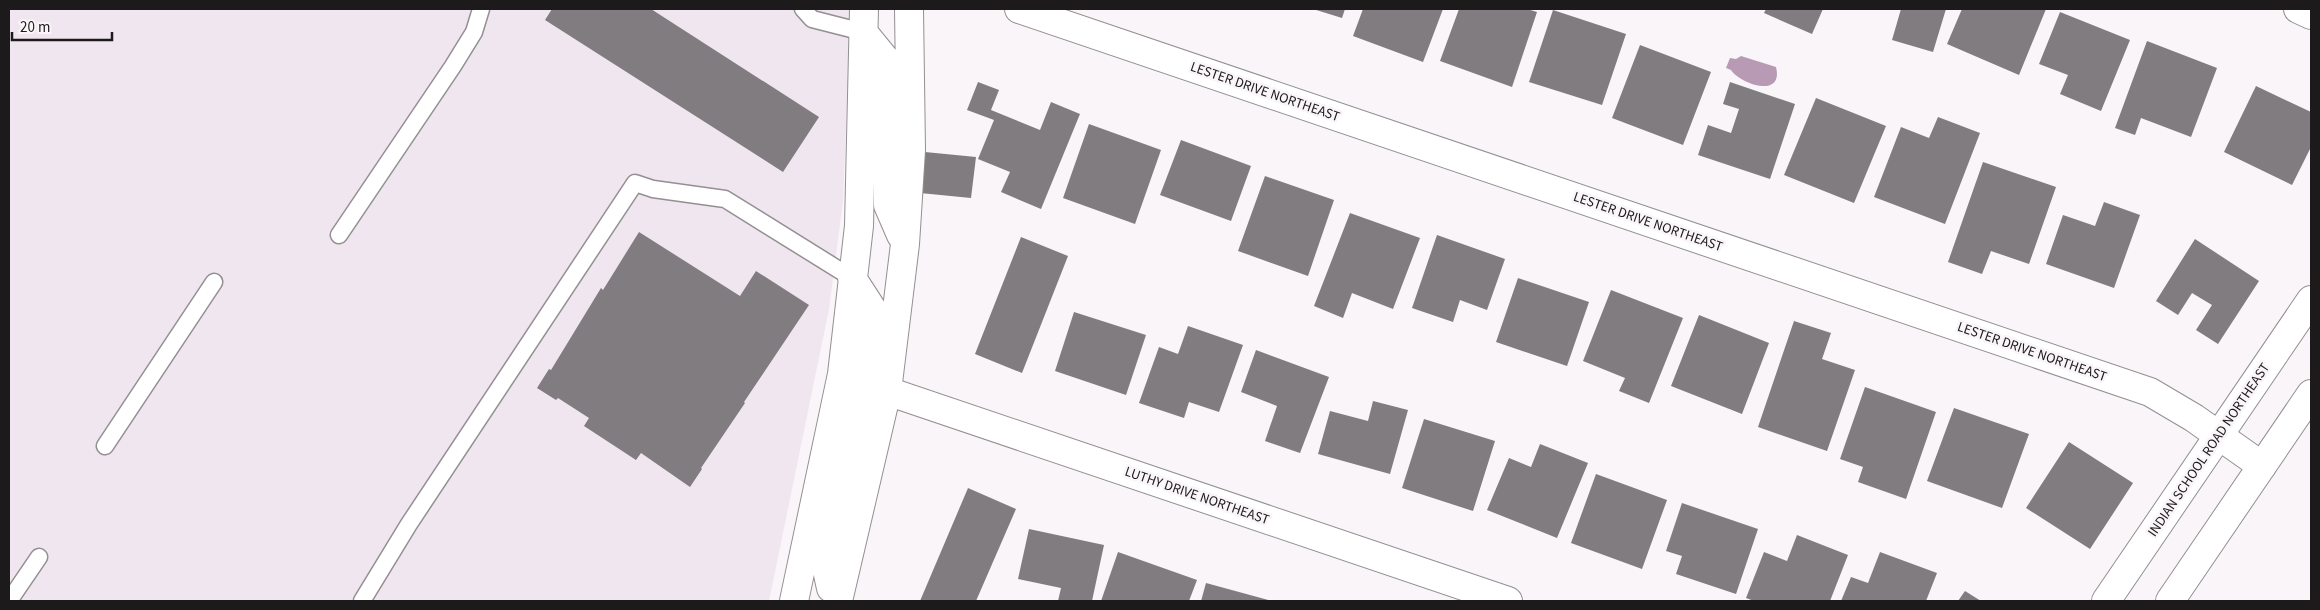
<svg xmlns="http://www.w3.org/2000/svg" width="2320" height="610" font-family="'Source Sans 3',sans-serif">
<style>
.built{fill:#f0e6ef}
.water{fill:#b89ab5}
.building{fill:#807c7f}
.lines{fill:none;stroke-linecap:round;stroke-linejoin:round}
.lane-casing{stroke:#938f92;stroke-width:19}
.street-casing{stroke:#938f92;stroke-width:30}
.secondary-casing{stroke:#938f92;stroke-width:30}
.lane{stroke:#fff;stroke-width:16}
.street{stroke:#fff;stroke-width:28}
.secondary{stroke:#fff;stroke-width:28}
.labels{text-anchor:middle;dominant-baseline:central;stroke-width:5;stroke-linejoin:round;paint-order:stroke}
.street-label{font-size:14px;fill:#1c1a1b;stroke:#f9f5f9}
</style>
<rect width="100%" height="100%" fill="#f9f5f9"/>
<path class="built" d="M9 9H851L843 201 829 309 769 601H9Z"/>
<path class="water" d="M1741 56 1776 67C1784 99 1740 84 1731 70L1726 68 1730 58 1736 59Z"/>
<path class="building" d="M552 9H651L819 117 783 172 545 20Z
M1313 9H1345L1342 18Z
M1363 9H1443L1423 62 1353 36Z
M1459 9H1527L1537 12 1512 87 1440 61Z
M1766 9H1823L1812 34 1764 13Z
M1901 9H1946L1933 52 1892 40Z
M1962 9H2046L2019 75 1947 44Z
M1553 10 1626 34 1602 105 1529 82Z
M2060 12 2130 40 2101 111 2060 94 2068 75 2039 64Z
M2147 41 2217 68 2191 137 2141 118 2135 135 2115 128Z
M1640 45 1711 72 1683 145 1612 118Z
M978 82 999 90 991 110 1040 130 1051 102 1080 114 1041 209 1001 192 1010 172 978 159 994 120 967 110Z
M1730 82 1795 104 1770 179 1698 155 1708 125 1731 133 1739 109 1723 104Z
M2256 86 2311 112V147L2292 185 2224 152Z
M1816 98 1886 126 1854 203 1784 175Z
M1938 117 1980 133 1945 224 1874 197 1901 127 1929 138Z
M1089 124 1161 150 1135 224 1063 198Z
M1181 140 1251 166 1231 221 1160 195Z
M925 152 976 157 971 198 920 193Z
M1983 162 2056 187 2029 264 1991 251 1982 274 1948 262Z
M1265 176 1334 200 1308 276 1238 251Z
M2104 202 2140 215 2114 288 2046 264 2063 215 2095 226Z
M1350 213 1420 238 1393 309 1352 293 1343 318 1314 306Z
M639 232 740 296 756 271 809 305 744 402 745 403 701 468 702 469 690 487 641 453 636 460 584 426 589 418 558 398 556 400 537 388 549 369 551 370 601 288 603 290Z
M1437 235 1505 259 1487 310 1460 300 1453 322 1412 308Z
M1021 237 1068 256 1022 373 975 354Z
M2195 239 2259 281 2218 344 2196 330 2212 305 2192 293 2178 315 2156 301Z
M1518 278 1589 302 1567 366 1496 342Z
M1611 290 1683 318 1649 403 1619 391 1625 378 1583 361Z
M1074 312 1146 335 1126 395 1055 371Z
M1699 315 1769 343 1742 414 1671 386Z
M1794 321 1831 333 1822 359 1855 370 1827 451 1758 427Z
M1188 326 1243 345 1219 412 1189 402 1184 418 1139 403 1159 347 1178 354Z
M1256 350 1329 377 1300 453 1265 441 1277 406 1241 392Z
M1865 387 1936 412 1906 499 1858 482 1863 467 1840 459Z
M1373 401 1408 410 1390 474 1318 454 1330 411 1368 421Z
M1954 408 2029 434 2002 508 1927 481Z
M1424 419 1495 441 1473 511 1402 488Z
M2069 442 2133 483 2090 549 2026 508Z
M1540 444 1588 463 1557 538 1487 510 1509 458 1531 467Z
M1596 474 1667 500 1642 569 1571 543Z
M968 488 1016 509 976 601H920Z
M1682 503 1758 529 1736 594 1676 574 1682 556 1666 551Z
M1029 529 1104 545 1092 601H1058L1061 588 1018 579Z
M1797 535 1848 555 1830 601H1754L1746 598 1764 552 1787 561Z
M1118 552 1197 580 1189 601H1101Z
M1880 552 1937 573 1926 601H1841L1851 577 1868 583Z
M1206 583 1272 601H1201Z
M1965 591 1981 601H1958Z"/>
<g class="lines">
<defs>
<path id="lane" d="M803 9 812 19 863 32
M339 235 453 66 474 32 481 9
M105 446 214 282
M9 601 39 557
M362 601 409 524 635 183 653 189 725 199 852 278"/>
<path id="street" d="M1019 9 2150 392 2194 418 2262 466
M2298 9 2311 15
M887 391 1508 601"/>
<path id="secondary" d="M863 32 885 59 888 92V205L901 235
M831 588 826 565 871 338 872 309 852 278
M794 601 842 374 859 226 864 9
M838 601 887 391 905 244 911 150 909 9
M2106 601 2311 300
M2170 601 2311 394"/>
</defs>
<use href="#lane" class="lane-casing"/>
<use href="#street" class="street-casing"/>
<use href="#secondary" class="secondary-casing"/>
<use href="#lane" class="lane"/>
<use href="#street" class="street"/>
<use href="#secondary" class="secondary"/>
</g>
<g class="labels">
<g class="street-label">
<text transform="translate(1265 92) rotate(19)">LESTER DRIVE NORTHEAST</text>
<text transform="translate(1648 222) rotate(19)">LESTER DRIVE NORTHEAST</text>
<text transform="translate(2032 352) rotate(19)">LESTER DRIVE NORTHEAST</text>
<text transform="translate(2209 450) rotate(-56)">INDIAN SCHOOL ROAD NORTHEAST</text>
<text transform="translate(1197 496) rotate(19)">LUTHY DRIVE NORTHEAST</text>
</g>
</g>
<rect width="2320" height="610" fill="none" stroke="#1c1a1b" stroke-width="20"/>
<path d="M12 32v8h100v-8" fill="none" stroke="#1c1a1b" stroke-width="2.5"/>
<text x="20" y="32" font-size="15" fill="#1c1a1b" stroke="#f9f5f9" stroke-width="4" paint-order="stroke">20 m</text>
</svg>
